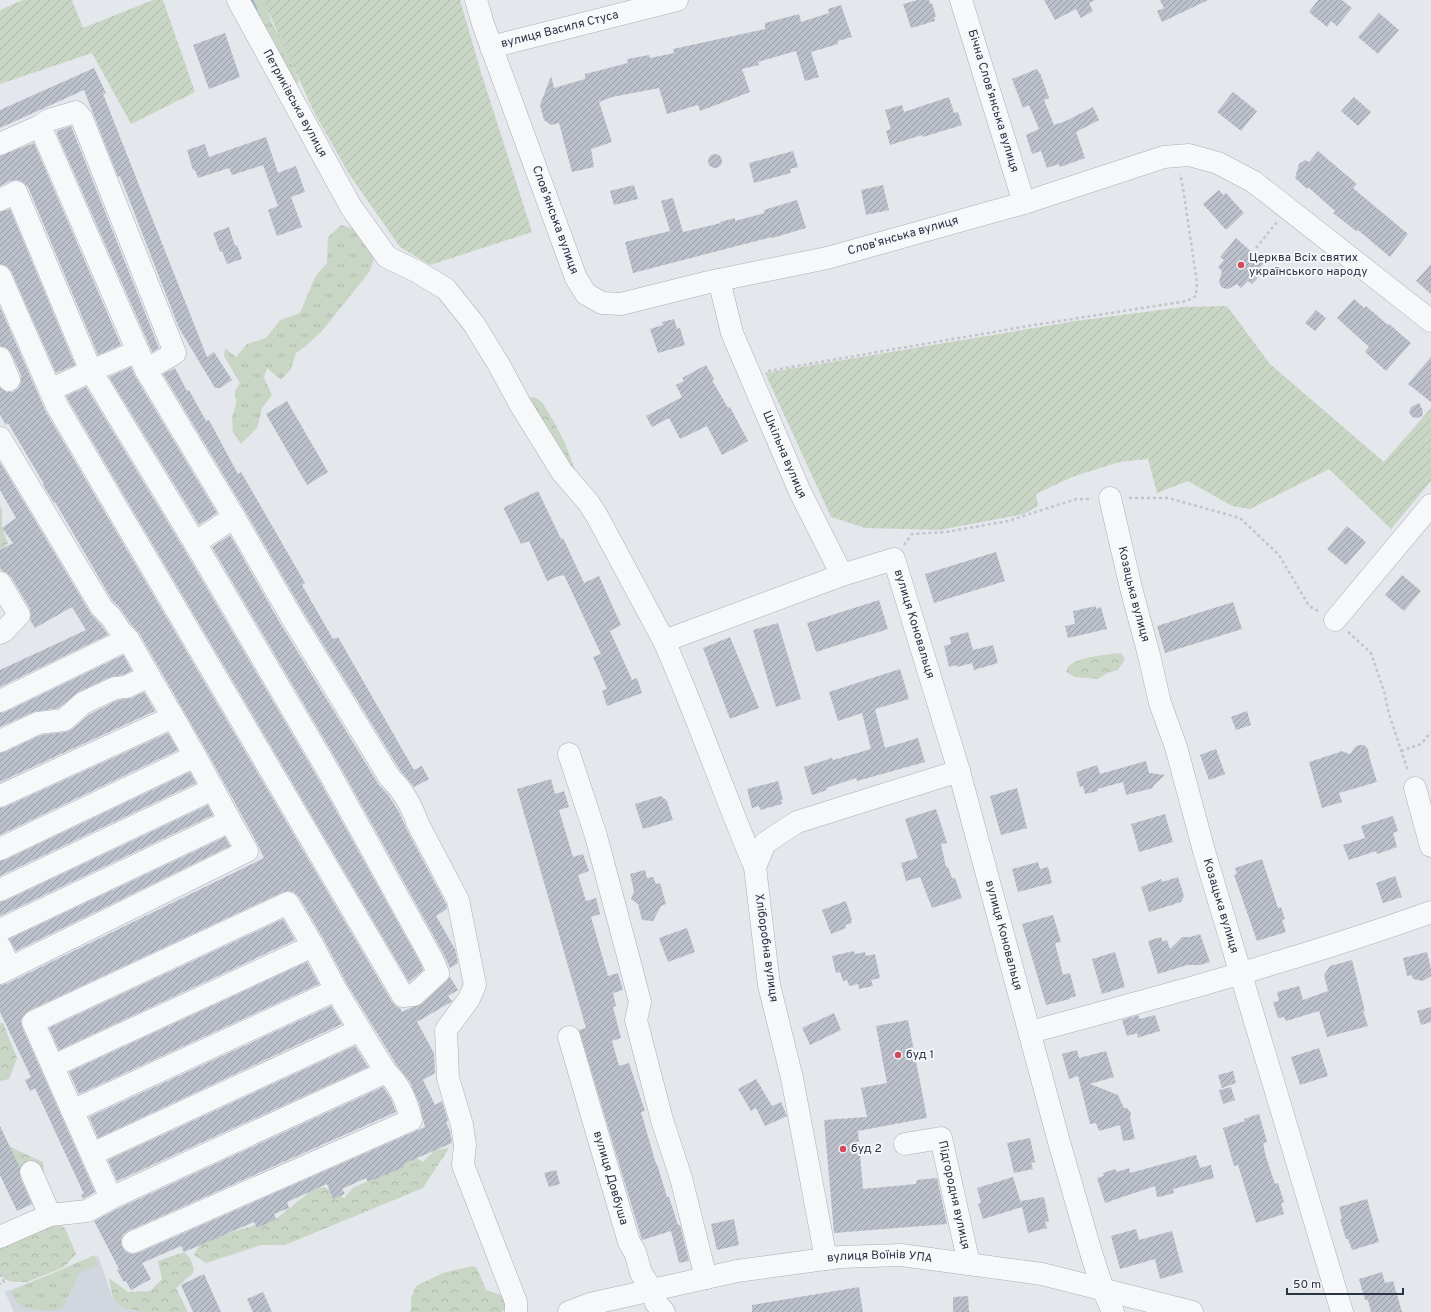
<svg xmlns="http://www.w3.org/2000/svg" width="1431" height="1312" font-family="Overpass,sans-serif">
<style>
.built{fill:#d2d6de}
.grass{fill:url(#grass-tufts)}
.forest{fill:url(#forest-crowns)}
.garden{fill:url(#garden-furrows)}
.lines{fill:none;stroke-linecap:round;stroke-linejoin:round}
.stream{stroke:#9fb4cc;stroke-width:4.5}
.building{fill:url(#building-hatch)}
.minor-casing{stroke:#a9aeb7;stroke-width:23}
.path{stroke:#c2c5cb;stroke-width:2.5;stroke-dasharray:3 3;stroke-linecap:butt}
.minor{stroke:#f7f8fa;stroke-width:22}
.poi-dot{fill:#d1495b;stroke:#f4f6f9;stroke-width:1.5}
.labels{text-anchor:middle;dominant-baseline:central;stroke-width:4;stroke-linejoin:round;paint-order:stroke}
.street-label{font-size:12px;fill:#2b3445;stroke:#f4f6f9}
.poi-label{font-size:12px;fill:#2b3445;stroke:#f4f6f9;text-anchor:start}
</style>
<defs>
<pattern id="grass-tufts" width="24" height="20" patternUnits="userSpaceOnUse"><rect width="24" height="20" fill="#c9d6c5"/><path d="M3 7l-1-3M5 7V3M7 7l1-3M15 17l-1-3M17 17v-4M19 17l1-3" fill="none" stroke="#adb8ab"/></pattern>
<pattern id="forest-crowns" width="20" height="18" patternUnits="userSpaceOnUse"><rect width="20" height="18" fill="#c9d6c5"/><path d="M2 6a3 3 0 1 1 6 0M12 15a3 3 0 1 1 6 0" fill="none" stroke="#adb8ab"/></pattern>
<pattern id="garden-furrows" width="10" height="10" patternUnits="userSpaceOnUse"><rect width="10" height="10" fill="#c9d6c5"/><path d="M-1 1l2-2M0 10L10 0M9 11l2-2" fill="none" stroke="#adb8ab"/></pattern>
<pattern id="building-hatch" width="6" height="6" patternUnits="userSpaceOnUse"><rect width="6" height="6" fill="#bbc0ca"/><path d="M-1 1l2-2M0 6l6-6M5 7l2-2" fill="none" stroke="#989da6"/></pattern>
</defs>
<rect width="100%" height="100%" fill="#e4e7ec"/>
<path class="built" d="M98 1256 113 1299 180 1312H14L5 1292Z"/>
<path class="grass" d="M242 0H265L271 21 286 48 299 81 294 88Z
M341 225 367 233 377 249 370 271 322 331 306 346 296 353 291 369 281 380 267 368 264 378 272 395 262 408 257 428 241 444 233 432 232 418 236 404 235 391 240 383 224 356 225 348 236 357 247 344 266 338 280 320 300 313 315 277 327 263 328 237Z
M95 1255 98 1265 80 1272 63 1308C51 1312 27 1312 17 1302 14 1299 13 1294 11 1291Z"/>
<path class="forest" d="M534 397 542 402 554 422 566 445 575 470 572 473 524 399Z
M0 506 2 510V528L8 543 6 546 0 550Z
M1121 653 1125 659 1118 670 1107 673 1098 679 1075 677 1066 672C1067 670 1067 668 1069 666 1077 657 1109 654 1121 653Z
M0 1023H3L17 1058 9 1079 0 1081Z
M8 1146 43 1162 44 1173 32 1182C10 1178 10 1164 8 1146Z
M449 1148 423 1188 285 1245H261L206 1263 194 1255 199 1245 209 1239 276 1219 312 1190 324 1187 344 1198 354 1187 382 1176 380 1155 410 1154 423 1162 435 1150Z
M54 1223 65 1228 76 1254 64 1267 27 1282H13L4 1279 0 1274V1247Z
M184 1252 190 1258 194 1269 192 1274 176 1288 188 1312H145L126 1309 113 1299 109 1278 128 1292 150 1291 162 1279 158 1261Z
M472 1266 477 1268 486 1290 501 1295 509 1303 502 1312H409L411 1310V1298L416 1286 443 1273Z"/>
<path class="garden" d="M23 0H72L83 28 153 0H163L195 92 131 124 92 53 0 84V10Z
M263 0H460L480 69 532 232 430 265 400 247 349 174 314 112Z
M1227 306 1270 364 1384 462 1431 408V481L1391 529 1329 469 1250 509 1232 506 1188 481 1157 493 1148 459 1119 462 1072 477 1036 494 1038 506 1024 514 939 530 865 528 831 517 765 373 1076 321 1183 307Z"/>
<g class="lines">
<path class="stream" d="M251 0 255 9"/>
</g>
<path class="building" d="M918 0H929L930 4 932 3 936 17H934L935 21 911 28 903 4Z
M1044 0H1095L1089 3 1093 11 1081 18 1076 9 1055 20Z
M1160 0H1208L1162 22 1157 11 1164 8Z
M1318 0H1342L1352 8 1337 26 1331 21 1327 27 1309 12Z
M841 5 852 37 838 41V44L811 52 819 77 805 81 796 51 758 62 759 65 742 69 750 92 700 111 698 105 667 114 659 88 612 97 599 102 612 142 591 149 594 167 572 172 559 123 551 125 544 120 540 105 551 76 554 88 585 79V74L628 63 627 59 649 55 650 58 674 53 673 49 765 29V23L799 14 801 22 829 13 828 9Z
M1379 13 1399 30 1378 54 1358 37Z
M225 33 240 77 209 89 193 45Z
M94 68 106 93 103 94 207 357 214 352 232 380 220 388H215L179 328 120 176 118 177 84 90 0 128V110Z
M1037 69 1039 73H1040L1049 98 1044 100 1054 125 1068 120 1093 107 1099 120 1076 132 1085 158 1060 167 1059 164 1047 168 1041 151 1032 154 1026 135 1039 129 1029 105 1023 108 1012 79Z
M1233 92 1257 111 1241 131 1217 112Z
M949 97 954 113 958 112 962 125 923 137 922 135 890 145 886 131 891 129 885 110 902 105 904 112Z
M1354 97 1371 112 1358 126 1341 111Z
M71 126 159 348 152 352 57 134V131Z
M266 137 278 173 296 166 305 192 291 197 302 227 277 236 268 210 278 206 263 165 232 175 229 168 198 178 195 170H193L187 150 205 144 209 157Z
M34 143 121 345 98 355 28 187 23 182 17 180 10 181 0 186V156Z
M793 151 798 167 790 169 791 173 754 183 749 163Z
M1318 151 1357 184 1353 188 1408 234 1390 257 1358 230 1356 231 1333 213 1335 211 1308 187 1307 189 1295 178 1299 164 1305 160 1309 162Z
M708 161a7 7 0 1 1 14 0a7 7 0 1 1-14 0Z
M634 185 638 199 614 205 610 191Z
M883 185 889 210 866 215 861 190Z
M1219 190 1223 195 1226 193 1244 213 1226 230 1203 204Z
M673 198 683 232 721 223 720 222 735 218V221L765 213 764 210 797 200 806 228 772 238V237L633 273 625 242 670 231 661 201Z
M10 209 75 365 56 373 11 271 7 266 0 264V212Z
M229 227 235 246 237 245 242 259 227 264 222 251 220 252 213 233Z
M1236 238 1264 263 1258 269 1262 273 1252 284 1248 281 1241 288 1237 284 1228 289 1222 288 1219 282 1222 271 1218 267 1224 260 1220 257Z
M1431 264V294L1416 281Z
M1354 299 1364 308 1366 306 1388 325 1389 324 1411 343 1386 371 1365 352 1369 347 1337 318Z
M0 307 46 412 392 1002 397 1007 400 1008 402 1012 410 1008 422 1004 446 982 450 977 458 990 448 996 452 1001 451 1002 417 1022 434 1053 435 1073 423 1080 435 1105 442 1101 448 1121 446 1122 450 1131 452 1143 403 1164 404 1167 368 1182 366 1178 342 1189 345 1194 333 1199 327 1184 287 1202 289 1208 274 1214 276 1219 257 1228 254 1222 184 1252 181 1246 142 1263 151 1279 131 1290 126 1281 124 1282 117 1270 119 1269 94 1221 117 1209 383 1087 391 1099 396 1112 128 1231 123 1234 121 1240 122 1247 126 1252 131 1254 138 1253 425 1127 419 1103 410 1082 396 1064 347 984 324 940 299 897 294 892 288 891 283 892 28 1011 23 1015 21 1021 22 1027 95 1192 83 1199 81 1195 84 1194 35 1088 30 1091 25 1080 31 1077 0 1012V985L6 984 264 858 258 845 206 750 139 633 131 624 120 608 112 600 55 502 54 503 43 485 44 484 8 423 6 425 0 415V388L7 392H13L19 388 21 381V375L11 353 7 348 0 346Z
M1316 310 1326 318 1315 331 1305 323Z
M674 319 677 329 680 328 685 345 658 353 650 329 663 325 662 322Z
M1431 357V402L1408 384Z
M706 365 714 379 712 380 728 408 730 407 748 441 722 455 707 426 680 439 669 418 652 427 646 416 682 397 676 385 684 381 682 378Z
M131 367 135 376 217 513 199 525 109 377Z
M175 368 187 391 189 390 206 421 209 420 238 474 241 472 305 583 302 585 333 639 338 637 414 770 422 766 429 779 414 787 400 770 302 610 245 511 163 374Z
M86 387 184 549 319 780 421 964 423 970 409 982 68 400 66 396Z
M287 401 328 472 307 485 266 414Z
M1419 403 1423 411 1422 416 1417 418 1412 417 1409 412 1411 407Z
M0 462 91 614 101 625 108 635 0 687V670L86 630 72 607 35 628 30 620 31 616 30 609 11 577 6 572 2 571 0 568V550L13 543 2 528 16 518 0 490Z
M538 491 561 539 563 538 584 583 599 576 621 625 610 631 632 680 637 678 642 693 607 706 602 691 607 689 593 657 601 654 564 575 561 576V575L547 581 529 541 521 544 504 509 505 507Z
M1347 526 1366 542 1346 565 1327 549Z
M230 535 280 623 379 785 389 796 399 812 407 830 446 904 447 909 436 916 455 949 458 963 450 968 443 953 341 768 212 547Z
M996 552 1005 581 934 603 925 574Z
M1402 575 1421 591 1404 611 1385 595Z
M879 600 888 629 816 652 807 623Z
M1233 602 1242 629 1165 653 1157 626Z
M1096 606V609L1101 607 1107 629 1068 638 1065 626 1075 624 1073 611Z
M778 623 801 699 776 707 753 630Z
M968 632 973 650 993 645 998 663 974 670 972 663 957 667V665L949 667 944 646 951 644 950 637Z
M730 637 759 708 730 719 703 648Z
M123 655 132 671 123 675 110 677 78 692 59 708 33 712 0 727V713L5 712Z
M900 669 909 699 875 709 885 748 918 738 925 762 857 781 856 778 826 788 827 790 812 795 804 767 832 758 833 760 871 749 862 713 838 721 829 692Z
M144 692 155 711 0 782V753L5 752 41 735 66 732 72 729 90 714 118 700 131 698Z
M1247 711 1251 725 1236 730 1231 717Z
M168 733 178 750 0 835V808L5 807Z
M1359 745H1364L1368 749 1369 756 1377 782 1339 793 1342 802 1322 808 1309 762 1337 753 1341 751 1350 754 1355 747Z
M1216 749 1225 774 1209 780 1200 755Z
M1146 761 1149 773 1165 775 1153 786V788L1126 795 1123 782 1097 789 1098 791 1085 794 1083 786 1080 787 1076 772 1097 765 1100 774Z
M190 772 196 783 0 876V861L5 860Z
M551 779 555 794 564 791 569 807 559 810 573 857 583 854 589 871 578 875 586 901 596 898 600 914 591 917 608 976 618 973 623 990 613 993 616 1006 613 1007 621 1038 612 1041 619 1066 629 1063 645 1111 641 1112 656 1164H657L667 1197H669L678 1225H680L689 1261 679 1263 671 1231 642 1240 641 1237 579 1030 586 1028 517 789Z
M778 781 783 800H781L782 804 760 810 759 806 752 808 747 789Z
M1017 788 1027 828 1001 835 990 796Z
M661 796 667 801 673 820 643 829 635 804Z
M208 805 213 815 0 916V902L5 901Z
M936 809 947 843 941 844 946 867H948L952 878H955L962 898 932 908 920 877 906 881 901 863 918 858 905 819Z
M1165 814 1173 842 1139 852 1131 824Z
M1393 816 1398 831 1393 833 1397 847 1377 854 1376 851 1349 860 1343 845 1365 838 1361 826Z
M225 837 230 846 16 951 9 939Z
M1262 859 1278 908 1281 907 1285 919 1282 920 1286 932 1257 941 1234 875 1237 874 1235 868Z
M1038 862 1040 869 1048 867 1052 883 1018 892 1012 869Z
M645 870 647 878 653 877 656 884 660 883 666 904 661 906 653 921 642 920 638 904 631 899 634 891 630 874Z
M1395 876 1402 897 1383 903 1376 883Z
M1178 877 1184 896 1181 902 1149 912 1141 887 1161 879 1162 882Z
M846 901 852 920H851L852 923 845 925 846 928 831 934 822 910Z
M1053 915 1061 942 1055 943 1063 975 1070 973 1076 996 1070 998V999L1046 1005 1022 924Z
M283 919 295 940 59 1050 49 1028Z
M687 928 695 952 668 962 659 938Z
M1200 934 1210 962 1200 965H1187L1158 974 1148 941 1161 937 1163 942 1167 940 1170 949 1182 937H1190Z
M854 951 855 954 865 952 866 956 875 954 880 978 871 980 873 986 859 989 858 984 849 986 847 980 843 981 840 972 836 973 832 956Z
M1115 952 1125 987 1102 994 1092 959Z
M1427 952 1431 969V976L1423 981 1413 979 1412 975 1407 976 1403 958Z
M1352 960 1365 1011H1363L1368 1026 1327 1037 1319 1011 1286 1021 1284 1017 1278 1018 1273 1002 1279 1001 1277 992 1299 986 1303 1000 1328 991 1324 975 1330 966Z
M307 962 319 984 79 1094 69 1072Z
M331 1006 342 1024 98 1138 89 1117Z
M1431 1007V1022L1421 1025 1417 1011Z
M834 1013 841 1030 810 1045 802 1028Z
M1138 1015 1140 1019 1155 1015 1160 1031 1137 1038 1138 1033 1127 1036 1122 1020Z
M908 1020 927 1118 858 1131 863 1189 916 1184 917 1180 937 1178 947 1224 834 1233 824 1120 867 1117 861 1088 887 1083 876 1026Z
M355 1046 368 1067 117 1181 108 1160Z
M1319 1048 1328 1076 1300 1085 1291 1057Z
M1077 1050 1079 1058 1106 1051 1114 1077 1090 1084 1118 1095 1124 1108H1127L1131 1113 1130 1118 1135 1139 1123 1141 1120 1125 1099 1131 1096 1123 1090 1124 1078 1076 1069 1079 1062 1054Z
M1233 1071 1236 1083 1222 1088 1218 1075Z
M756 1079 772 1106 781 1102 787 1116 765 1126 756 1108 751 1111 738 1089Z
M1231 1087 1235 1100 1223 1104 1219 1090Z
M1259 1114 1267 1142 1263 1143 1266 1157 1275 1184 1278 1183 1284 1202 1281 1203 1284 1214 1256 1223 1238 1165 1234 1166 1223 1128 1245 1121 1244 1119Z
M0 1126 20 1168V1177L32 1204 17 1211 0 1175Z
M1030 1138 1035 1162 1031 1163 1033 1169 1014 1173 1007 1143Z
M1196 1155 1200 1168 1211 1165 1214 1178 1173 1189 1174 1193 1159 1197H1157L1155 1186 1105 1203 1097 1178 1104 1176 1103 1173 1115 1169 1117 1172 1129 1168 1130 1173Z
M556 1170 560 1184 549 1187 544 1173Z
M1013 1177 1021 1203V1201L1044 1197 1049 1221 1045 1222 1047 1228 1028 1233 1022 1207 983 1219 978 1204 981 1203 977 1188Z
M1367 1199 1379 1242 1352 1250 1348 1239H1346L1340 1219H1342L1339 1207Z
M734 1219 739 1245 717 1250 711 1224Z
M1136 1229 1139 1240 1172 1231 1183 1272 1160 1279 1155 1259 1120 1269 1111 1236Z
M1382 1272 1385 1283 1393 1281 1402 1312H1371L1368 1300H1365L1359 1279Z
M204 1274 221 1312H193L181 1285Z
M859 1287 863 1312H752V1305Z
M263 1292 272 1312H253L247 1299Z
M968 1296 969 1312H953V1297Z"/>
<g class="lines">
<defs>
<g id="minor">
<path id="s1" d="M238 0 351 207 387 257 416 271 446 289 474 324 499 365 520 404 562 472 588 502 597 516 664 641 842 575"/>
<path d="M476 0 483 24 576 278 586 294 602 303 621 304 709 282 827 258 1024 203 1164 157 1189 155 1218 163 1254 182 1431 321"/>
<path d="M961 0 1024 203"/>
<path id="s2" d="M491 47 677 0"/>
<path d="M0 144 40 126 49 120 76 112 82 119 175 353 146 370 40 126"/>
<path d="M0 200 16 192 91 371 50 390 0 276"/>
<path id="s3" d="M719 280 732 333 800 492 842 575 894 559 959 771 1059 1142 1092 1256 1103 1289 1113 1312"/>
<path d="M138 351 91 371 195 543 234 517 146 370"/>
<path d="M0 358 9 380"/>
<path d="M50 390 57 406 403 996 414 995 438 973 432 959 330 774 195 543"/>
<path d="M0 438 102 608 111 617 121 632 128 639"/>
<path id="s4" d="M1110 498 1131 588 1149 655 1160 703 1176 747 1204 851 1342 1312"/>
<path d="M234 517 291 616 390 778C403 790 412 807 418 824L458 900 475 985 469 999 446 1030 448 1078 462 1125 465 1145 463 1165 516 1302V1312"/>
<path d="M0 583 19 615 4 631 0 633"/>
<path d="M1335 620 1431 505"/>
<path d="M664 641C697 715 723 792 755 867"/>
<path d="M0 701 128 639 149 676"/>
<path d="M0 741 38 723 64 720 83 703 115 688 126 687 149 676 173 717"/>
<path d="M569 754 596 836 627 952 640 1002 636 1020 662 1120 681 1178 706 1278"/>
<path d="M1415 788 1431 846"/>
<path d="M0 796 173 717 195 756"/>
<path d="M0 849 195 756 213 789"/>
<path d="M0 890 213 789 230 821"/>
<path d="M0 930 230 821 247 851 0 973"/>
<path d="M0 947 10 967"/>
<path d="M1030 1032C1085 1018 1139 1002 1194 987 1274 964 1353 940 1431 912"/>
<path id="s5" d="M569 1037 629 1242 635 1252 641 1273 652 1290 656 1303 664 1312"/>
<path d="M53 1066 313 946 336 990"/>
<path d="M72 1111 336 990 360 1030"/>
<path id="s6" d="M905 1144 941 1138 969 1264"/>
<path d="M92 1154 360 1030 386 1072 111 1198C85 1139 59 1081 33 1022L288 903 313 946"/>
<path d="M31 1172 50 1215"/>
<path d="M0 1237 50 1215 87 1211 111 1198"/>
<path d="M133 1242 411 1120C407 1102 399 1084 386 1072"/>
<path d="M826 1259 792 1078 769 985 755 867 765 843 797 822 959 771"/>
<path id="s7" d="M569 1312 590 1304 737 1271 840 1257 901 1255 1042 1274 1192 1312"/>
</g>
</defs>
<use href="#minor" class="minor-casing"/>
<path class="path" d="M1256 248 1277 222
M768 371 1034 325 1187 301 1196 296 1197 283 1183 188 1180 174
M1129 498H1168L1240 518 1279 555 1309 606 1320 612
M904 545 912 534 946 532 1008 521 1076 499H1092
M1348 632 1371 653 1384 691 1389 714 1408 771
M1401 751 1421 744 1431 732
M0 1274 4 1282 0 1284"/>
<use href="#minor" class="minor"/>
</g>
<g class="poi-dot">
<circle cx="1241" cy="265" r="4"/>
<circle cx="898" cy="1055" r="4"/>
<circle cx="843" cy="1149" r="4"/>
</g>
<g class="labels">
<g class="street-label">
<text stroke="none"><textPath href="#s2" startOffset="71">вулиця Василя Стуса</textPath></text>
<text transform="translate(993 101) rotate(73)">Бічна Словʼянська вулиця</text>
<text stroke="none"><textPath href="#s1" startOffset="118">Петриківська вулиця</textPath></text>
<text transform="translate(555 220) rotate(70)">Словʼянська вулиця</text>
<text transform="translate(903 236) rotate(-16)">Словʼянська вулиця</text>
<text stroke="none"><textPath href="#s3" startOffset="187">Шкільна вулиця</textPath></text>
<text stroke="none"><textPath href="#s4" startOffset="99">Козацька вулиця</textPath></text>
<text stroke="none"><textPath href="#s3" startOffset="443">вулиця Коновальця</textPath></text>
<text stroke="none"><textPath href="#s4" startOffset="423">Козацька вулиця</textPath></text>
<text stroke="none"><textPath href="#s3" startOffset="767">вулиця Коновальця</textPath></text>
<text transform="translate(766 948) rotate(82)">Хліборобна вулиця</text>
<text stroke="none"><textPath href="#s5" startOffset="147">вулиця Довбуша</textPath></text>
<text stroke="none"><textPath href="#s6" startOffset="95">Підгородня вулиця</textPath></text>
<text stroke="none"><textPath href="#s7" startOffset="317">вулиця Воїнів УПА</textPath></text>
</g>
<g class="poi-label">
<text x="1249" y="258">Церква Всіх святих<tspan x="1249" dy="14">українського народу</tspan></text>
<text x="906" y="1055">буд 1</text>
<text x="851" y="1149">буд 2</text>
</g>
</g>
<path d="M1287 1288v6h116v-6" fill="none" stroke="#2b3445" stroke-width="2"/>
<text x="1293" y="1288" font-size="12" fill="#2b3445" stroke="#f4f6f9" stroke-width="3" paint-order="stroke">50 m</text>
</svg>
